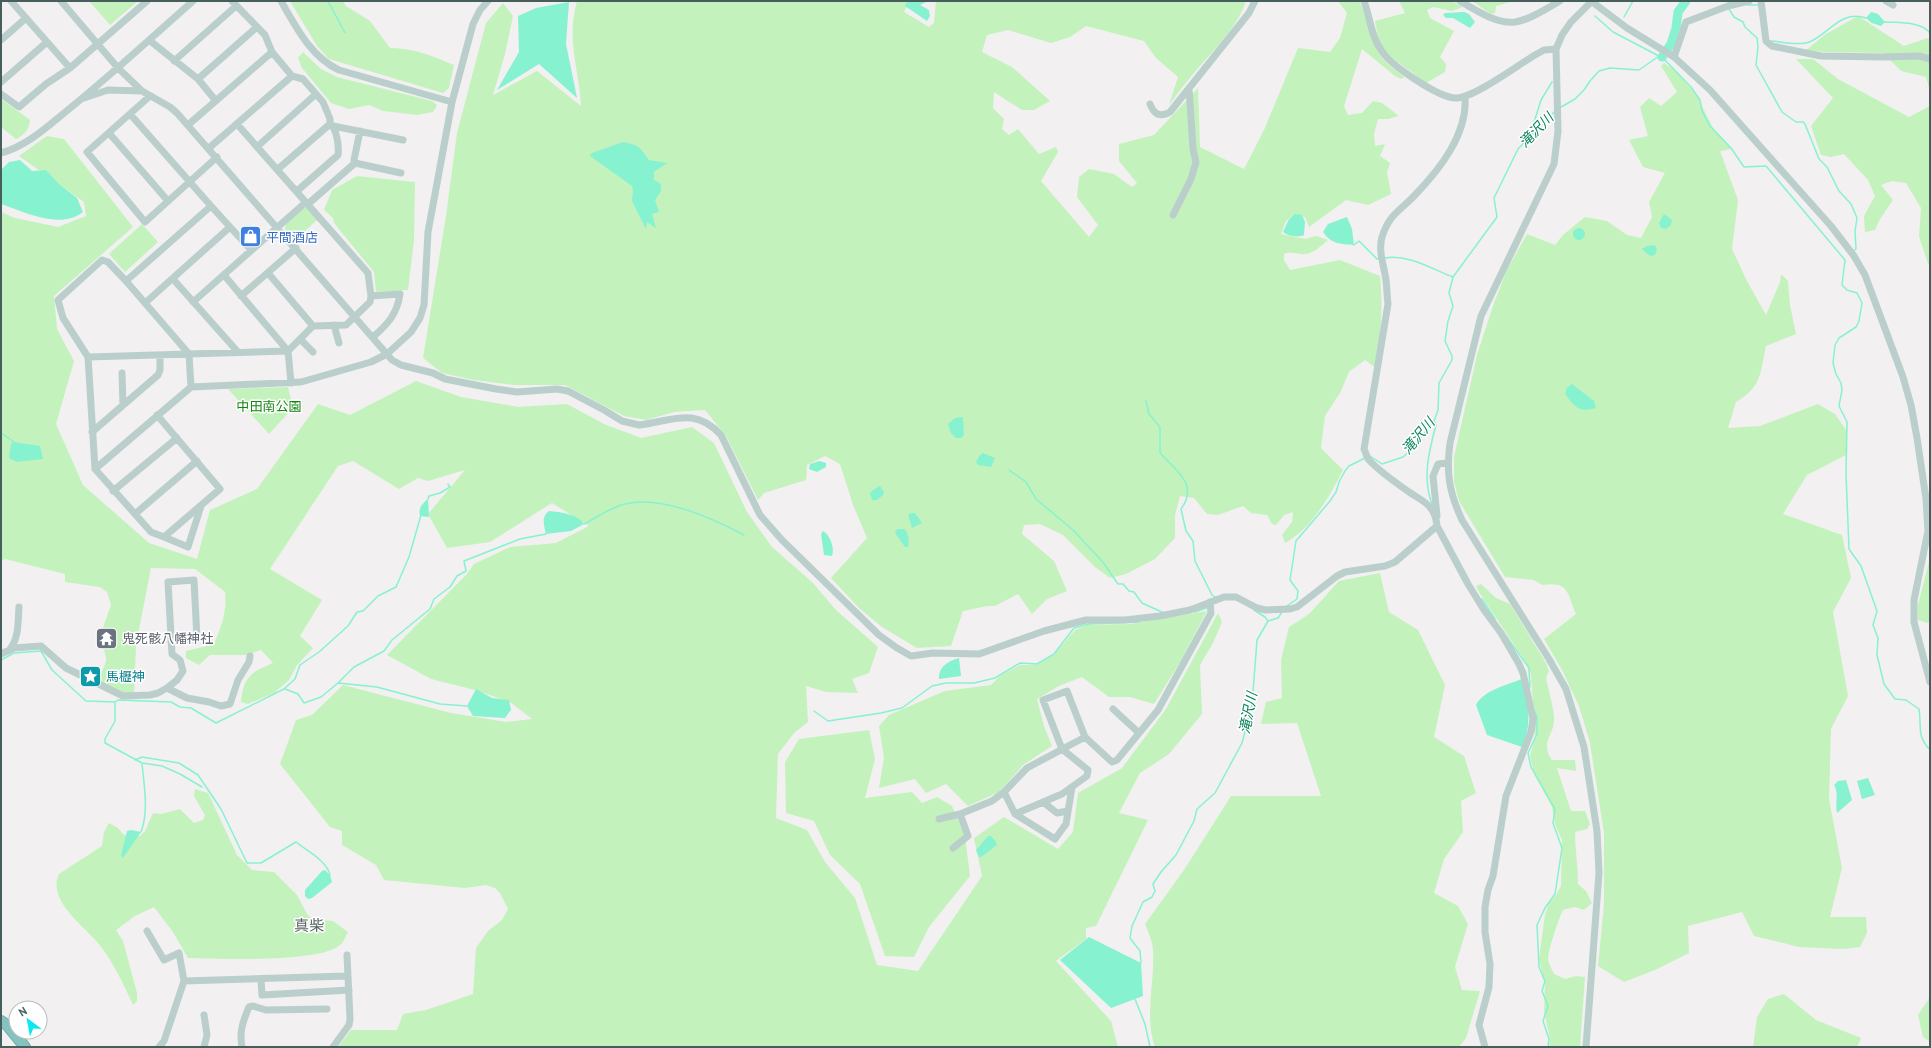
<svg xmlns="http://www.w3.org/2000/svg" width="1931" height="1048" font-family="'PT Sans','Noto Sans JP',sans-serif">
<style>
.green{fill:#c4f2bc}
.water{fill:#86f2cf}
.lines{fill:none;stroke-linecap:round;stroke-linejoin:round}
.stream{stroke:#86f2cf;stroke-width:1.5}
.river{stroke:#86f2cf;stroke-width:9}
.highway-casing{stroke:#70adad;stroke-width:12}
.minor{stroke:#bacecc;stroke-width:7}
.highway{stroke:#85c2c0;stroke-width:10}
.labels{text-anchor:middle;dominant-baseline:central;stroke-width:3;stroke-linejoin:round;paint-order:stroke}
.shop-label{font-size:13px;fill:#366cbe;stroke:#fff;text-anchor:start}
.park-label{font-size:13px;fill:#158611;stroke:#fff}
.worship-label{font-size:13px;fill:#5b616d;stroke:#fff;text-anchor:start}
.culture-label{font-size:13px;fill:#0d838f;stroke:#fff;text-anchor:start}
.water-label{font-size:14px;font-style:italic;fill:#07845c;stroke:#fff}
.quarter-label{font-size:15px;fill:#5c6565;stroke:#fff}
</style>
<rect width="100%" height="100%" fill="#f2f0f1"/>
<path class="green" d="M89 1H138L110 25Z
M290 1H343L346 6 370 21 390 48C416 49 430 55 454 65L449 88 443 93 329 59 317 46Z
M577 1H909L904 12 929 27 934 23 936 1H1246C1236 31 1209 54 1190 78 1182 87 1176 96 1169 105L1178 77 1156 58 1144 41 1086 26 1070 37 1051 43 1008 30 987 35 982 52 1012 67 1050 101 1034 110H1022L994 92 993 108 1004 119 1002 129 1009 135 1018 129 1039 154 1056 147 1058 152 1041 181 1089 237 1098 225 1077 197 1079 177 1089 169 1114 174 1132 187 1137 183 1119 161V144L1154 135 1198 88 1200 147 1244 169 1264 130 1298 48 1330 52 1340 38 1347 13 1338 1H1359C1369 19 1370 43 1383 59 1389 66 1397 71 1405 77L1401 79 1395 76 1362 49 1344 106 1348 115 1362 113 1373 101 1382 103 1399 116 1388 119H1378L1374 134 1375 146 1385 144 1380 156 1390 163 1387 172 1391 194 1368 205 1346 200 1309 227 1305 217 1293 215 1286 221 1281 234 1305 239 1316 236 1328 240C1322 245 1314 253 1306 254 1299 255 1292 251 1284 254V260L1290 270 1340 260 1380 276C1383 308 1381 337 1376 368L1365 360 1349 372 1340 393 1325 416 1321 448 1343 470C1329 497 1312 528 1285 543L1282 535 1292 522 1293 512 1284 515 1276 525 1272 524 1267 515 1251 513 1243 506 1218 515 1207 514 1194 498 1180 496 1175 515V538L1155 559 1126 574 1110 578 1095 567 1063 535 1040 524 1024 525 1022 534 1054 561 1067 591 1047 599 1032 614 1018 594 995 606H988L963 611 951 646 917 648 882 627 859 608 831 578 867 538 853 505 840 464 825 456 807 465 806 480 764 493 758 500 726 436 705 410 674 412 646 420 624 416 565 385H514L474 380 442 373 423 358 446 216 457 133 486 23 503 3 513 16 505 54 493 95 537 71 581 106C579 67 566 41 577 1Z
M1399 1H1452L1463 7 1452 11 1433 7 1427 10 1430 18 1454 31 1440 57 1446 64 1445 72 1426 83 1383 51 1378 36 1375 21 1405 13Z
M1472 1H1514L1496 6 1495 13 1491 14Z
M1858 16 1904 46 1928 38 1930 40V91L1926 77 1901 71 1883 53 1824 52 1806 50 1826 34Z
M303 52 321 69 337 77 432 101 437 105 433 112 417 115 383 111 369 105 349 109 331 103 302 68 298 58Z
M1796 59H1813L1838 79 1909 117 1930 106V264H1928L1919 236 1921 208 1906 183 1892 181 1881 185 1893 200 1880 219 1875 230 1865 232 1864 216 1875 196 1868 180 1844 154 1831 157 1821 155 1811 126 1833 98Z
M1664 63 1676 71 1697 96 1713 128 1732 149 1720 151 1738 200 1732 249 1747 281 1766 315 1780 282 1781 274 1788 281 1790 305 1796 334 1766 346C1760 373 1762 387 1736 402L1728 428 1760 426 1818 404 1835 414 1846 430V455L1807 475 1783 514 1842 535 1851 578 1833 612 1848 696 1831 729 1829 799 1842 868 1830 917H1866L1867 933 1860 947 1844 949 1799 947 1754 936 1742 912 1688 926 1689 953 1655 970 1624 982 1598 966 1604 904V833L1590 743 1579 706 1562 670 1544 639 1576 614C1567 594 1570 581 1542 585L1534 580 1505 577 1459 501 1454 482V457L1477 355 1494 303 1507 270 1527 234 1555 245 1563 235 1585 217 1607 221 1627 235 1641 238 1652 217 1649 202 1665 173 1643 167 1629 140 1648 136 1640 107 1649 98 1661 106 1677 92 1661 66Z
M1 99 30 120C29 129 25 135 16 139L1 127Z
M47 136 64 139 133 227 54 296 57 329 74 361 56 424 83 485 149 543 197 559 210 510 257 489 318 404 350 415 416 381 461 397 518 407 567 404 604 424 641 438 692 427 714 443 747 512 772 547 813 583 836 610 878 647 869 673 852 679 858 693 826 692 806 686 808 722 794 733 778 754 776 818 807 830 825 862 855 898 877 965 918 971 982 876 974 838 1004 817 1058 849 1073 832 1078 793 1122 768 1166 709 1218 613 1222 622 1213 643 1200 665 1202 714 1169 754 1140 773 1119 813 1148 820 1096 926 1086 928V939L1056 961 1111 1021 1118 1047H338L351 1030H397L403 1014 426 1010 473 994 476 948 488 931 502 920 508 909 500 893 495 888 486 885 465 888 384 880 376 865 342 845V831L330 827 280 764 296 720 312 715 343 685 451 713 506 722 532 719 510 702 475 690 431 679 387 655 467 574 474 564 510 547 556 543 589 526 552 503 490 542 447 548 428 514 465 470 428 481 418 478 399 489 353 461 338 466 270 569 322 600 300 636 313 648 297 665 289 680 274 693 248 704 241 702C243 677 251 672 273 663L261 650 247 655H210L199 665 186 658V651L207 646 215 642C222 624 227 612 225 592L195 569 151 568 136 645 134 695 121 693 102 685C98 669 104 673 106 660 107 654 101 645 99 639L111 605 107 592 100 587 65 582V574L5 559 1 561V212L15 218 58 227 86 216 84 202 19 156Z
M357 176 415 182 414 240 408 290 376 292 374 272 334 223 333 218 324 210 332 190Z
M303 208H308L318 219 294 241 285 230 286 223Z
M142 224 158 242 125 272 109 254Z
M288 387 293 408 269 434 228 389Z
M1930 558V621L1928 623 1918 620V605Z
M1380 573 1389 612 1418 630 1445 685 1434 737 1464 756 1476 793 1461 801 1463 832 1444 859 1434 893 1458 906 1468 924 1455 967 1462 990 1480 991 1466 1038 1459 1047H1155C1144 1016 1155 982 1153 951 1153 942 1148 932 1145 924L1184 870 1231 796H1321L1297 723 1261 724 1266 702 1282 698 1281 660 1289 627 1309 614 1339 581Z
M1481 584 1496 598 1510 604 1546 663 1549 671 1546 678C1548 689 1555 711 1554 721 1553 737 1540 742 1552 760H1575L1576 771 1557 768 1571 811H1585L1590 824 1587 829 1575 832C1575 849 1578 866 1578 884L1586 891 1592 903 1584 910 1575 907 1563 910C1559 917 1548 951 1548 959 1549 964 1552 970 1554 974L1565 979 1576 976 1585 977 1580 1047H1549L1550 1039 1544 1012 1545 986 1539 959 1545 915 1549 903 1556 895 1561 886 1562 840 1555 824 1552 807 1534 774 1530 756 1535 737 1534 719 1531 674 1526 663 1479 592 1476 586Z
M1207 611 1180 662 1154 704 1130 697H1109L1082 677 1059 686 1037 699 1044 726 1052 746 1023 765 999 792 968 806 946 784 926 793 915 779 879 788 884 758 879 726 889 715 945 691 991 685 1000 676 1020 665H1037L1054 655 1075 630 1088 625 1130 624Z
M869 730 875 759 865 798 912 792 922 803 937 797 952 806 965 836 970 876 929 927 914 957 885 956 860 884 830 855 814 821 786 813 785 762 799 739Z
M195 789 208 793 237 855 252 870 274 872 297 895 307 914 312 919 333 921 348 932C346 936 343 943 340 945 320 963 216 959 188 958L173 932 154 907 135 916 116 930 123 941 137 993V1001L133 1005C124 985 115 966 102 948 88 928 46 902 59 874L102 846 104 832 109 823 118 828 124 835 140 836 145 831 153 813 161 814 180 809 194 823 203 820 205 815 194 796Z
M1784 994 1816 1020 1861 1038 1857 1047H1753L1757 1017 1768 999Z
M1930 997V1042L1923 1037 1918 1015Z"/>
<path class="water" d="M907 1H928L920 5 929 10 930 16 927 21 905 6Z
M569 2 566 44 577 98 539 64 497 90 519 52 518 16 536 8Z
M1464 12 1469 14 1475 22 1470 28 1453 18H1446L1443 15 1445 13Z
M1871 12 1878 14 1885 22 1881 26 1872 23 1866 18Z
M623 142C639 145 640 147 649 160L667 163 654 172V180L661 184V191L655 200 659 212 652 214 656 228 647 222 646 229 632 201 633 192 632 186 590 156 592 153Z
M20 160 32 171 46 170 59 184 77 198 83 212C60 230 25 212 1 204V170L9 162Z
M1295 214 1302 215 1305 222 1304 235C1298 238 1288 236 1283 232L1289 219Z
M1664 214 1672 220 1671 225 1666 229 1661 228 1659 223Z
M1347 217 1352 229 1354 245C1341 244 1331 244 1323 232L1328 224Z
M1573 234a6 6 0 1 1 12 0a6 6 0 1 1-12 0Z
M1655 245 1657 250 1655 255 1650 256 1642 249 1647 246Z
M1572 384 1594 401 1596 408C1579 413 1575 407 1565 394L1567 388Z
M963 417 964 435 961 438H956L951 433 948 424 955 418Z
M14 442 40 446 43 459 17 462 9 458 11 444Z
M983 453 995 458 991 467 978 465 976 462 980 455Z
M819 461 826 463V467L817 472 809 469 810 464Z
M880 486 884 492 883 495 877 500H872L870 493 873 490Z
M428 499 429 517 420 516C418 508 422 504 428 499Z
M549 511C560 512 578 514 584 524L571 531 546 534C544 525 541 517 549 511Z
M911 513H915L922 523 912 528 908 515Z
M897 529H904C909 533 909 541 908 547H905L895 533Z
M823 531C830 535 835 548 832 556L824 555 821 534Z
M959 658 961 676 939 679C938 667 948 661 959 658Z
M1522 679 1524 681C1527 706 1533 724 1522 747L1487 735 1476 705C1484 690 1507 685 1522 679Z
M476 689 492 698 509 700 511 710 505 718 473 716 467 706Z
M1868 778 1875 795 1862 799 1857 781Z
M1846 780 1852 800 1837 813C1835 803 1839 793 1834 785L1838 781Z
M131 830 141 832 123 858 121 855 127 831Z
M988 836H991L996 842 997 845 981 857H979L976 850Z
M325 870 330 875 332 882 312 898 308 899 305 896V890L322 871Z
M1089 937 1141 963 1143 996 1111 1008 1060 960Z"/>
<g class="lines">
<path class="stream" d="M328 1 345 33
M1748 5H1758
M1729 9 1734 17 1743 22 1745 27 1757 38 1758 47 1756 65 1782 112 1796 122H1803L1805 124 1819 159 1827 167 1839 191 1851 204 1857 218 1855 231 1856 249 1853 251
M1595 16 1613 32 1659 56
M1624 17 1633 1
M1885 22C1899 23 1921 21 1930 33
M1772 41C1782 42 1799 46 1809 42 1828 35 1841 9 1866 18
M1561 107 1575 99 1584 90 1590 81 1599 71 1610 68 1639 70 1659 56 1662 57 1691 87 1700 100 1702 111 1710 126 1731 148 1744 167 1766 166 1845 260 1842 285 1847 290 1857 293 1862 303 1859 321 1856 327 1839 338 1835 345 1833 363 1836 374 1841 383 1842 390 1839 406 1847 422 1846 474 1849 549 1861 566 1877 611 1873 625 1878 638 1877 655 1884 684 1895 699 1906 700 1919 709C1922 727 1916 735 1930 750
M1530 135 1541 100 1552 82
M1354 245 1359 241 1377 259H1379
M1385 258C1408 254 1432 269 1453 277
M1146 401 1149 414 1160 427V453C1176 470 1199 485 1181 509L1186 531 1193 541 1195 561 1212 595 1215 597
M1 433 14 442
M1370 456 1382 464 1403 457 1411 450 1434 421 1438 410 1439 383 1452 360V356L1445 341 1448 321 1453 306 1449 293 1453 277 1497 217 1494 198 1518 149 1556 110
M1009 470 1026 482 1036 499 1073 530 1102 561 1118 584H1123L1129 591 1134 592 1142 603 1164 613
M428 499 429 496 440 493 450 487 448 484
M1432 504C1422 478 1429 451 1436 425L1434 421
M584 524C596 518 611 507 625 504 662 495 712 518 744 535
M1482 599 1495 619
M1287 606 1297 599 1298 591 1290 580 1296 541 1330 501 1336 492 1339 482 1345 471 1349 466 1365 458
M1254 610 1265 617 1268 621
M1195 612 1209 607
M1506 636 1529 668 1530 687
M1 660 14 653 41 651 52 670 86 701 115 702 118 700 171 702 180 707 191 708 216 723 284 689 295 679 300 665 319 652 348 626 357 612 363 611 378 596 396 587 409 557 421 515
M338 683 354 667 384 651 392 640 430 609 434 599 450 587 457 576 466 571 464 561 520 539 546 534
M285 689 298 694 304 703 321 697 338 683 377 687 440 704 467 706
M115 702V721L105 739V743L142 763 162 766 180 774 202 787
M1534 710 1537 717V734L1528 753 1531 767 1555 809 1553 823 1562 848 1555 894 1545 908 1537 925 1539 967 1545 981 1542 991 1548 1006 1543 1021 1549 1039 1548 1047
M814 711 828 721 881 713 902 708 932 686 946 683H974L995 678 1020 663 1037 664 1054 654 1074 628 1089 624 1139 622
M135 760 142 757 179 763 198 775 221 809 247 863H261L296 842C307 851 327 861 330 875
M141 832C149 812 144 785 142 763
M1141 963 1140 951 1130 938 1132 926 1143 902 1152 897 1155 891 1153 884 1161 872 1176 855 1194 821 1197 809 1215 793 1242 743 1252 705 1257 640 1268 621 1278 618 1282 612
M1135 999 1145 1024 1150 1047"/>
<path class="river" d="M1662 57 1671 44 1676 28 1678 12 1686 1"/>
<defs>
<path id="highway" d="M1 1021 7 1025 25 1047"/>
</defs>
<use href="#highway" class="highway-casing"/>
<path class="minor" d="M11 1 70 68
M61 1 118 68 142 91 170 107 177 113 392 360 401 365 433 373 445 379 496 389 517 392 557 389 568 391 604 410 622 421 639 425C672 421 695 406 721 435L760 515 782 540 879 635 897 648 911 656 933 653 979 654 1044 631 1086 620H1125L1160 616 1190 610 1224 597H1236L1257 608 1265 610 1290 609 1297 607 1337 576 1345 572 1385 566 1395 562 1437 526
M232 1 265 35 272 52 292 76 303 79 323 102 330 119V124C337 129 339 146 338 155L297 191
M281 1C296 27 311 57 339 70L452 102
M1364 1C1370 17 1371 36 1381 50 1390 65 1440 99 1457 98 1475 97 1518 65 1535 55L1544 50 1556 49
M1460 1C1475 10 1496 24 1515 22 1530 20 1547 8 1560 1
M1591 1 1627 28 1674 57 1710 90 1831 226 1854 256 1865 275 1903 377 1911 405 1917 438 1926 499 1928 531 1914 600V622L1930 682
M1761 1 1766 41 1772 46 1821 56 1883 57 1919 56 1930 59
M1886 1 1893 5
M1 40 26 18
M149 40 198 79 216 101
M1674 57 1686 22 1728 6 1749 1
M174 61 236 6
M198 79 257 27
M1 82 47 42
M1 94 19 107 46 84 70 68 147 1
M150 96 87 152 145 222 217 157
M1465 96C1468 134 1440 169 1415 195 1400 211 1389 214 1382 237 1378 251 1384 266 1386 280 1387 288 1387 296 1388 304L1364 449C1366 453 1367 458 1369 460 1377 469 1399 485 1409 492 1424 502 1435 505 1437 526L1468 584 1484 610 1501 633 1519 664 1523 673 1533 719 1531 732 1506 796 1493 876 1488 890 1485 907V932L1490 964 1489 987 1479 1025 1485 1047
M84 98 108 90 142 91
M1150 104C1154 114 1159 118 1170 112L1249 13 1255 1
M130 114 211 206 126 281 189 354 191 387
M188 125 272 52
M333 126 403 140
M360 131 354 160 355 163 401 173
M109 133 168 201
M258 146 316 94
M209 148 292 76
M1 153C27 146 48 126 69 109 112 74 152 37 193 1
M278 169 330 124
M308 204 355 163
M211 206 251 250
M1173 215 1191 179 1196 162 1193 149 1189 88
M268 273 313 326
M224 275 288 351 291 383
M173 279 237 351
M241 296 296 248
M371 296 400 294C397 314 388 324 373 337
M193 302 306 202
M145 303 230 227
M334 325 339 343
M300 339 313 352
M88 357 63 318 58 300 102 260 108 262 126 281
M122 373 123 405
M157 415 220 489 164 537 151 532 95 469 88 357 288 351 313 326 346 325 370 302 371 296 368 273 237 124
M92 432 158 375 160 370V355
M95 469 191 387 301 382 371 362 387 354 411 332 420 318 424 305 428 232 452 102 473 24 480 10 488 1
M113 491 177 438
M135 514 197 461
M1437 516 1433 476 1438 464 1447 463
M164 537 188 547 201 506
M10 649C19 638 18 621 19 607
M1 654 14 648 41 646 66 668 123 696 150 695 158 693 167 688 187 698 209 702 221 706 230 704 238 680 249 662 250 656
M167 688 177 680 183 671 180 660 172 654 168 582 194 580 197 639 171 642
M1113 709 1139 733
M1004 792 1015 814 1062 794 1087 776 1088 770 1062 749 1043 700 1067 691 1085 737 1112 762 1117 760 1158 710 1211 613 1210 602
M1043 802 1057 813 1068 811
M1015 814 1055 839 1066 824 1072 787
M939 819 960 814 992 801 1004 792 1027 768 1085 737
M953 848 968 836 960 814
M147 931 164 960 179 953 184 981
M261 979 262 995 349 990
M204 1015 207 1035 204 1047
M159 1047 164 1041 184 981 348 976
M242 1047C239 1032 243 1021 249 1007L253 1006 266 1010 327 1009
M333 1047 349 1025 350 1019 347 955
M1586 1047 1599 873 1597 831 1584 747 1566 689 1549 659 1462 520C1449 492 1446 473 1450 443L1481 316 1554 164 1558 131 1556 49 1562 35 1571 22 1592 1"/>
<use href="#highway" class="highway"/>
</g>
<defs>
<symbol id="shop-square" viewBox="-11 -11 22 22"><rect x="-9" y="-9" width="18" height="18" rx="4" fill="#3f7fe0" stroke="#fff"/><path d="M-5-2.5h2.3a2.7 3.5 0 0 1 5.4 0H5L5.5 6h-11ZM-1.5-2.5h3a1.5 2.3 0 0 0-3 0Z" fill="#fff"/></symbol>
<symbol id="temple-square" viewBox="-11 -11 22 22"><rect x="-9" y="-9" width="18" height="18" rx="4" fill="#6b7280" stroke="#fff"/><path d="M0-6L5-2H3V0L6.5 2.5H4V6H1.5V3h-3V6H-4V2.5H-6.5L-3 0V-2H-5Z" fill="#fff"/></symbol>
<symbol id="sight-square" viewBox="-11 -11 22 22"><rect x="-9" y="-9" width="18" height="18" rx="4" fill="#0f9aa8" stroke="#fff"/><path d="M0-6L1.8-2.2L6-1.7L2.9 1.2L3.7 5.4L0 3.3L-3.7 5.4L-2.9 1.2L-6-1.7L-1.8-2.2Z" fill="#fff"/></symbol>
</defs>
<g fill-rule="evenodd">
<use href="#shop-square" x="238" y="224" width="25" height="25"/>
<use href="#temple-square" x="94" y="626" width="25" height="25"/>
<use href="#sight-square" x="78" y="664" width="25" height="25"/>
</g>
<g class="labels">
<g class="shop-label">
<text x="266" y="237">平間酒店</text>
</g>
<g class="park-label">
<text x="269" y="406">中田南公園</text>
</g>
<g class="worship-label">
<text x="122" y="638">鬼死骸八幡神社</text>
</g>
<g class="culture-label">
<text x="106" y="676">馬櫪神</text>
</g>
<g class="water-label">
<text transform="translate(1536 130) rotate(-46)">滝沢川</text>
<text transform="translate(1418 436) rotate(-50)">滝沢川</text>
<text transform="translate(1248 713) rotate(-79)">滝沢川</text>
</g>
<g class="quarter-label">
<text x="309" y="925">真柴</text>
</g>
</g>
<rect width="1931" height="1048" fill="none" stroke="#465f5d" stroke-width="4"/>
<g transform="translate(28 1020) rotate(328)"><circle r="19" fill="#ffffff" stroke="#b5bfbe"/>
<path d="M0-3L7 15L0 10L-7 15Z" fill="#0de8ef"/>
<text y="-6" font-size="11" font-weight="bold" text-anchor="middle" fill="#465f5d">N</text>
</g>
</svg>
